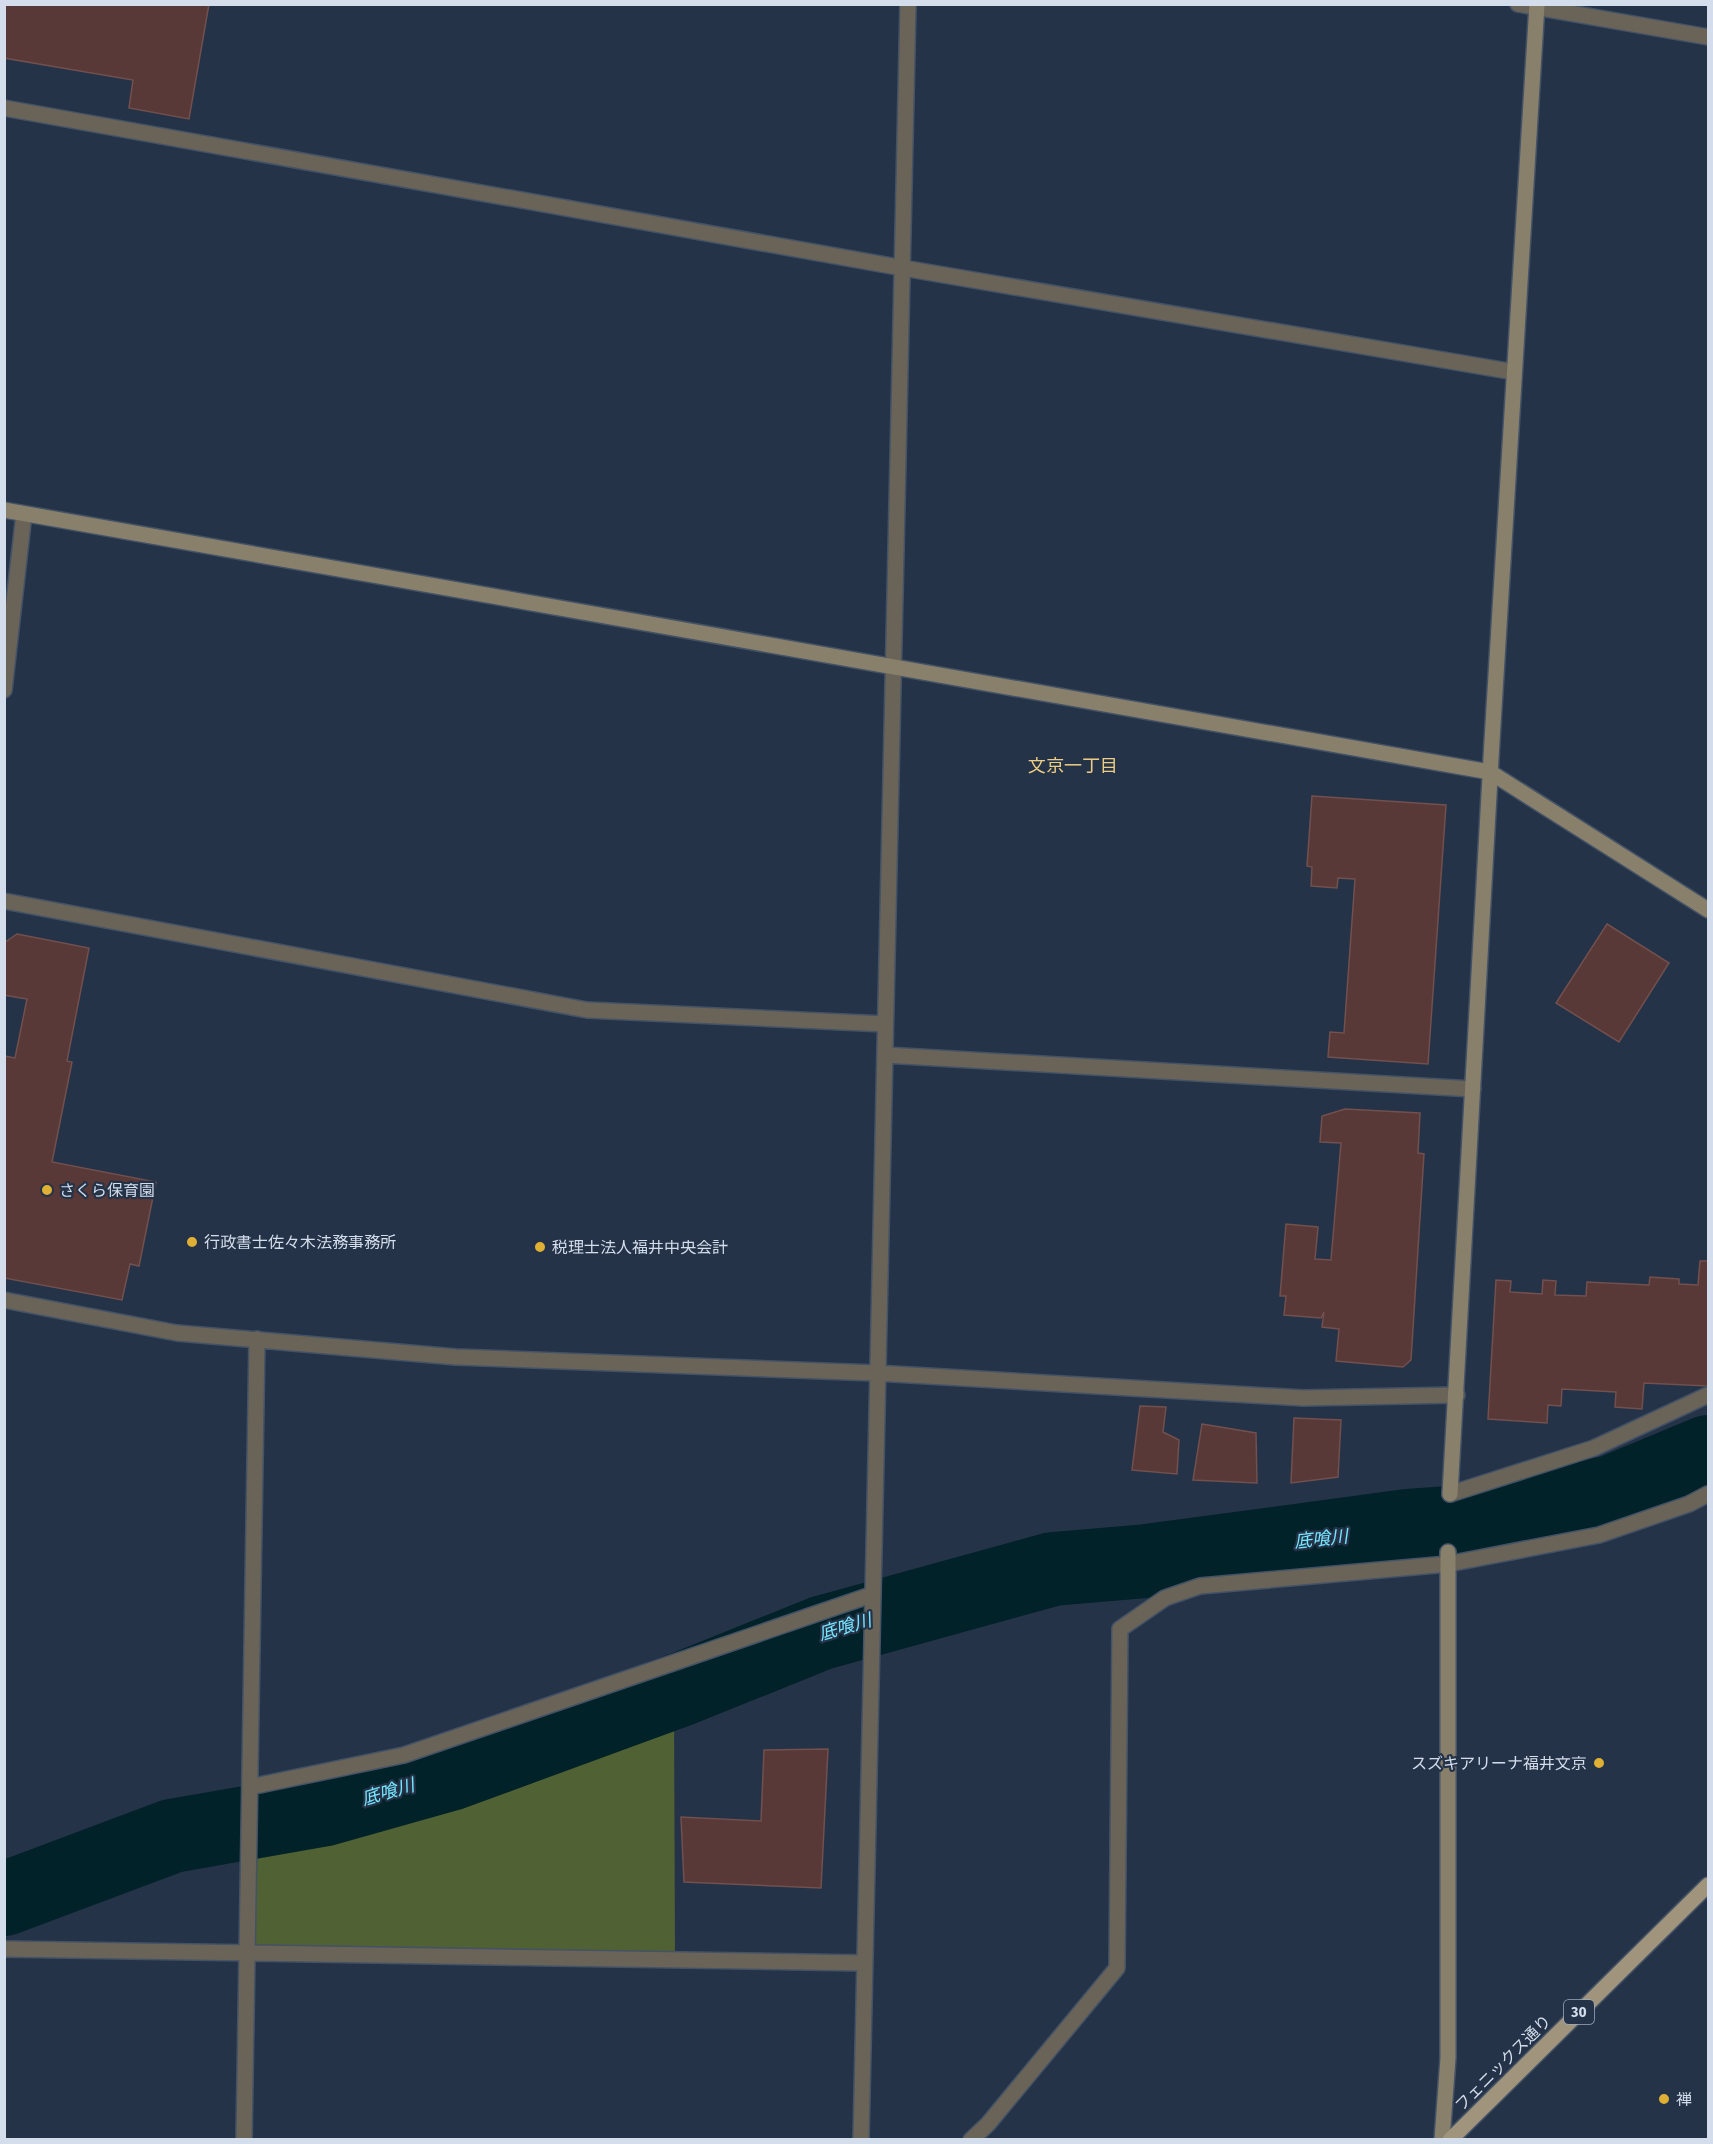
<svg xmlns="http://www.w3.org/2000/svg" width="1713" height="2144" font-family="'Fira Sans Condensed','Noto Sans JP',sans-serif">
<style>
.green{fill:#506133}
.lines{fill:none;stroke-linecap:round;stroke-linejoin:round}
.river{stroke:#002228;stroke-width:74}
.building{fill:#583937;stroke:#71504e;stroke-width:1.5}
.street-casing{stroke:#445266;stroke-width:18}
.secondary-casing{stroke:#445266;stroke-width:18}
.primary-casing{stroke:#445266;stroke-width:18}
.street{stroke:#6a6458;stroke-width:15}
.secondary{stroke:#89806c;stroke-width:15}
.primary{stroke:#a0957c;stroke-width:15}
.poi-dot{fill:#dfb034;stroke:#253349;stroke-width:2}
.labels{text-anchor:middle;dominant-baseline:central;stroke-width:4.5;stroke-linejoin:round;paint-order:stroke}
.shield{fill:#253349;stroke:#9faaba;stroke-width:1.5}
.shield-label{font-size:15px;font-weight:bold;fill:#d3ddeb}
.poi-label{font-size:16px;fill:#d3ddeb;stroke:#253349;text-anchor:start}
.street-label{font-size:16px;fill:#d3ddeb;stroke:#253349}
.neighbourhood-label{font-size:18px;fill:#edcd82;stroke:#253349}
.water-label{font-size:18px;font-style:italic;fill:#75e8ff;stroke:#253349}
</style>
<rect width="100%" height="100%" fill="#253349"/>
<path class="green" d="M674 1706 675 1960 247 1955 249 1829Z"/>
<g class="lines">
<path class="river" d="M4 1899 172 1836 326 1809 450 1774 682 1689 821 1633 1053 1569 1147 1561 1408 1526 1479 1521 1612 1492 1708 1452"/>
</g>
<path class="building" d="M4 4H209L189 119 129 108 133 80 4 58Z
M1312 796 1446 805 1428 1064 1328 1057 1330 1032 1344 1033 1355 879 1338 878 1337 888 1311 886 1312 867 1307 866Z
M1607 924 1669 963 1619 1042 1556 1003Z
M17 934 89 948 67 1061 72 1062 52 1162 156 1182 139 1266 130 1264 122 1300 4 1278V1056L15 1058 27 999 4 995V943Z
M1345 1109 1420 1113 1418 1153 1424 1154 1411 1360 1403 1367 1336 1361 1339 1329 1322 1327 1324 1312 1321 1318 1284 1315 1286 1296H1280L1286 1224 1318 1227 1315 1259 1331 1260 1341 1143 1320 1142 1322 1116Z
M1700 1261H1708V1386L1644 1383 1642 1409 1615 1407 1616 1392 1562 1389 1561 1406 1548 1405 1547 1423 1488 1419 1496 1280 1511 1281 1510 1292 1542 1294 1543 1280 1556 1281 1555 1295 1586 1296 1587 1282 1649 1285 1650 1277 1679 1279V1284L1698 1285Z
M1140 1406 1166 1407 1163 1432 1179 1440 1177 1474 1132 1470Z
M1294 1418 1341 1420 1338 1477 1291 1483Z
M1202 1424 1256 1433 1257 1483 1193 1480Z
M828 1749 821 1888 684 1882 681 1817 761 1821 764 1750Z"/>
<g class="lines">
<defs>
<path id="street" d="M1518 4 1708 37
M4 108 903 268 1514 372
M4 690 24 514
M4 901 587 1010 885 1024
M885 1055 1473 1089
M4 1300 177 1333 456 1357 876 1373 1303 1398 1457 1395
M1450 1494 1594 1448 1708 1395
M250 1787 404 1755 871 1595
M4 1949 864 1963
M244 2140 257 1339
M861 2140 908 4
M971 2140 988 2124 1117 1968 1120 1629 1165 1598 1200 1586 1448 1564 1599 1535 1689 1504 1708 1494"/>
<path id="secondary" d="M4 510 1490 772 1708 910
M1450 1494 1492 741 1537 4
M1442 2140 1448 2058V1552"/>
<path id="primary" d="M1450 2140 1708 1885"/>
</defs>
<use href="#street" class="street-casing"/>
<use href="#secondary" class="secondary-casing"/>
<use href="#primary" class="primary-casing"/>
<use href="#street" class="street"/>
<use href="#secondary" class="secondary"/>
<use href="#primary" class="primary"/>
</g>
<g class="poi-dot">
<circle cx="47" cy="1190" r="6"/>
<circle cx="192" cy="1242" r="6"/>
<circle cx="540" cy="1247" r="6"/>
<circle cx="1599" cy="1763" r="6"/>
<circle cx="1664" cy="2099" r="6"/>
</g>
<g class="labels">
<rect class="shield" x="1564" y="2000" width="30" height="24" rx="4.5"/>
<g class="shield-label">
<text x="1579" y="2012">30</text>
</g>
<g class="poi-label">
<text x="59" y="1190">さくら保育園</text>
<text x="204" y="1242">行政書士佐々木法務事務所</text>
<text x="552" y="1247">税理士法人福井中央会計</text>
<text x="1587" y="1763" text-anchor="end">スズキアリーナ福井文京</text>
<text x="1676" y="2099">禅</text>
</g>
<g class="street-label">
<text transform="translate(1503 2063) rotate(-45)">フェニックス通り</text>
</g>
<g class="neighbourhood-label">
<text x="1073" y="766">文京一丁目</text>
</g>
<g class="water-label">
<text transform="translate(1321 1539) rotate(-6)">底喰川</text>
<text transform="translate(845 1627) rotate(-16)">底喰川</text>
<text transform="translate(388 1792) rotate(-16)">底喰川</text>
</g>
</g>
<rect width="1713" height="2144" fill="none" stroke="#d3ddeb" stroke-width="12"/>
</svg>
